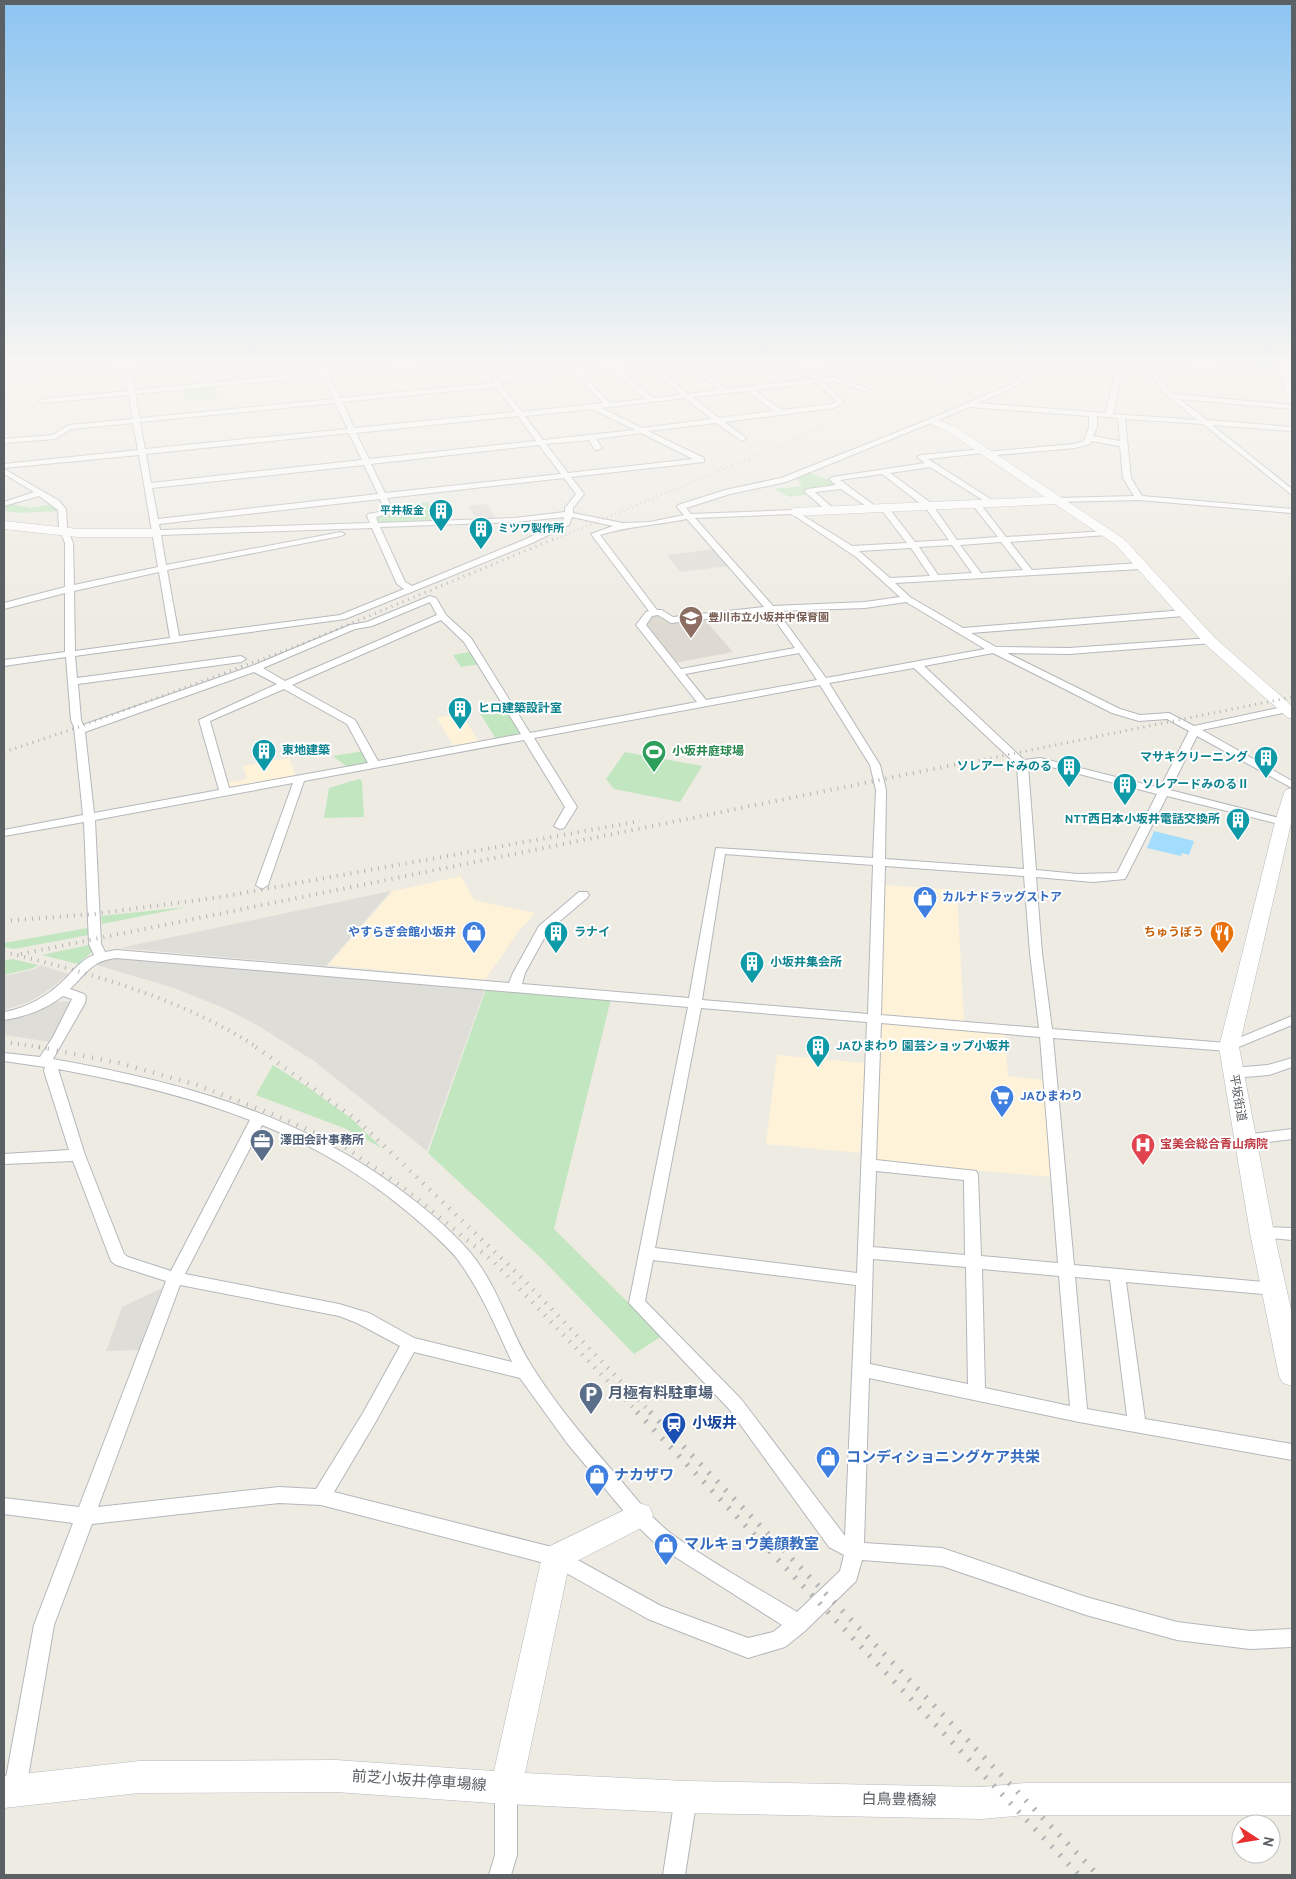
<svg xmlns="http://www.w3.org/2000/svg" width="1296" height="1879" font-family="Overpass,'Noto Sans JP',sans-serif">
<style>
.commercial{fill:#fef3d9}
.industrial{fill:#dfddd8}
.education{fill:#dedad1}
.green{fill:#c2e6c0}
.water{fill:#a3ddfe}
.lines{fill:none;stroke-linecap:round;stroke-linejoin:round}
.street-casing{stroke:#b4b7bb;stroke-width:2}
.secondary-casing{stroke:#b5b9be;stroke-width:1}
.street{fill:#fff;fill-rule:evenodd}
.secondary{fill:#fff;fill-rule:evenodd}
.rail-far4{stroke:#b2b3b4;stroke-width:2.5;stroke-dasharray:0.5 4;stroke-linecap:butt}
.rail-far3{stroke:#b2b3b4;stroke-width:3;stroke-dasharray:1 5;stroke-linecap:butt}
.rail-far2{stroke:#b2b3b4;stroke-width:4;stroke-dasharray:1 6;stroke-linecap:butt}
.rail-far1{stroke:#b2b3b4;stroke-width:4.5;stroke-dasharray:1 8;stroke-linecap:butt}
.rail{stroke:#b2b3b4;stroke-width:5.5;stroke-dasharray:2 10;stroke-linecap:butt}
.labels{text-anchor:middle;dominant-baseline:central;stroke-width:4;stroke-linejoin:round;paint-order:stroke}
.far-culture-label{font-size:11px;font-weight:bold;fill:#0d838f;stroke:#fff;text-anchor:end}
.far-education-label{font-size:11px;font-weight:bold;fill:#785e54;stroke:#fff;text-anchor:start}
.culture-label{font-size:12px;font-weight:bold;fill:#0d838f;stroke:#fff;text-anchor:start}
.leisure-label{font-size:12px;font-weight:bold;fill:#27864d;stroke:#fff;text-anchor:start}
.shop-label{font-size:12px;font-weight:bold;fill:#366cbe;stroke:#fff;text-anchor:start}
.food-label{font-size:12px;font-weight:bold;fill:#c56008;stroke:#fff;text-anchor:end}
.street-label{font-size:12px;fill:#5b6064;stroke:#fff}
.service-label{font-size:12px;font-weight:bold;fill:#4e5e75;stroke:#fff;text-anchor:start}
.health-label{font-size:12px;font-weight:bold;fill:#be3a42;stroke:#fff;text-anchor:start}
.near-service-label{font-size:15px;font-weight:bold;fill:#4e5e75;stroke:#fff;text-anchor:start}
.near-transit-label{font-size:15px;font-weight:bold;fill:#164399;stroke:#fff;text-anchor:start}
.near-shop-label{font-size:15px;font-weight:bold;fill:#366cbe;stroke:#fff;text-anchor:start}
.near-street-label{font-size:15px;fill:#5b6064;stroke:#fff}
</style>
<rect width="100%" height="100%" fill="#eeebe3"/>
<path class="commercial" d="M461 713 479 742 454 747 437 718Z
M289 758 296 776 227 789 225 783 247 779 243 766Z
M461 876 474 900 535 913 518 932 485 980 328 965 393 891Z
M883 885 957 890 964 1023 880 1016Z
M884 1023 1005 1033 1008 1076 1043 1080 1052 1177 880 1162 875 1158 879 1026Z
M777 1055 865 1063 860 1153 766 1144Z"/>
<path class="industrial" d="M487 504 496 518 477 519 468 506Z
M714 549 727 566 680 572 667 555Z
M391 891 326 966 120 948Z
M114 958 485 989 427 1151 314 1061 257 1025 224 1008 174 988 97 965 104 960Z
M41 965 68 974 50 989 29 1002 4 1010V976L35 969Z
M74 1001 51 1042 4 1035V1021L32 1014 50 1005 52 1002Z
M162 1288 141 1350 106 1351 122 1307Z"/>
<path class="education" d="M658 615 667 622 703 618 733 652 674 663 645 625 650 617Z"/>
<path class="green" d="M1197 365H1275L1277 371Z
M215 385 218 398 186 401 183 388Z
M809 473 830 480 837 486 805 490 809 494 790 497 774 489 802 486 796 478Z
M428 502 438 521 376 523 375 515 392 512 390 507Z
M9 503 30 508 53 504 60 511 18 513 4 511V505Z
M473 651 480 664 461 667 453 655Z
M505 705 523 734 496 739 478 710Z
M364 751 370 763 347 767 333 756Z
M625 752 702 766 680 802 614 789 606 779Z
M359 779 362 781 364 817 324 818 329 788Z
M187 907 102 924 101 916Z
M93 927 94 934 14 949 4 947V943Z
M93 944V951L78 964 42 955Z
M12 959 38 965 33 968 4 975V961Z
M486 989 611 999 554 1229 662 1336 634 1354 543 1260 428 1153Z
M273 1065 309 1088 352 1119 382 1148 344 1128 256 1095Z"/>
<path class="water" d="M1154 831 1194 841 1189 855 1182 853 1181 856 1147 848Z"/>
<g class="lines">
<defs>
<path id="street" d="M124 365H148L131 368 135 390 321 372 318 365H324L328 372 405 365H424L421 367 329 376 340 398 494 383 492 378 502 376 474 365H482L511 375 570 369 569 368 572 366 576 369 608 365H637L634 367 619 368 653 398 681 395 650 365H656L688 394 719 390 689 365H695L726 389 813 379 798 365H829L826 367 809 369 820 379 834 377 869 389 866 391 834 381 824 382 843 401V403L834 408 724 422 745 437 746 439 742 441 716 423 648 431 704 458V462L571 477 584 494 573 508V513L623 523 650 522 684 515 677 507 678 505 725 490 781 478 925 421 1012 384 1037 365H1043L1016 386 978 403 1106 413 1117 365H1123L1113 414 1197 420 1165 393 1142 365H1148L1174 394 1292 405V409L1179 399 1207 420 1292 427V431L1212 425 1292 489V495L1203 424 1125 419 1131 478 1142 496 1292 509V513L1139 500 1054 502 1053 500 1057 498 1134 496 1123 478 1120 446 1091 441 1090 444 1075 448 986 456 983 453 928 459 992 500 993 502 989 504 930 467 890 473 931 503 957 540 998 537 971 503 975 501H978L1006 537 1107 531 1111 533 1107 535 1010 542 1032 570 1141 563 1145 566 1141 569 895 583 910 597 963 628 1184 610 1189 613 1184 616 971 633 996 647 1069 648 1210 638 1215 641 1213 643 1069 654 1007 653 1120 709 1140 715 1169 713 1194 726 1292 705V711L1202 730 1292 781V788L1197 736 1170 790 1287 820 1289 822 1287 824 1283 825 1167 796 1125 879 1093 882 1036 877 1042 953 1052 1029 1227 1043 1292 1016V1025L1229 1051 1053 1038 1074 1265 1275 1283 1281 1285 1283 1289 1281 1293 1275 1295 1126 1282 1145 1419 1292 1444V1460L1079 1422 869 1378 864 1543 942 1548 1086 1597 1177 1622 1250 1631 1292 1629V1647L1250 1649 1177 1640 1086 1615 942 1566 862 1560 856 1581 805 1631 785 1647 748 1658 648 1619 552 1565 321 1505 279 1503 92 1524 54 1625 26 1789 23 1797 15 1800 7 1797 4 1789 34 1625 73 1523 4 1514V1498L79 1507 166 1281 116 1265 111 1261 73 1161 4 1164V1154L69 1150 44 1071 45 1067 4 1061V1053L40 1057 53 1037 72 999 63 996C46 1009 25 1017 4 1020V1012C27 1008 48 996 64 980 74 970 81 960 94 955L89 944 84 822 4 836V830L83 815 74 727 71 720 66 657 4 666V660L65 652V593L4 609V603L65 587V543L59 528 58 510 39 496 4 506V502L34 492 4 474V469L58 500 66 509 67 528 73 543 74 585 158 567 139 455 4 468V464L138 450 133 423 71 429 55 439 4 443V439L53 435 69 425 133 419 129 395 42 403 39 401 42 399 128 391 124 369 4 379V375ZM612 369 645 399 610 403 580 372ZM573 373 603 403 522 412 498 381ZM323 376 334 399 140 418 135 394ZM817 383 837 402 832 404 782 410 754 390ZM496 387 515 412 354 428 342 402ZM747 391 774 411 719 418 693 397ZM685 398 712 419 642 428 601 408ZM335 403 348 429 145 449 140 422ZM970 407 1089 416V427L1084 441 1074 444 986 452 983 449 921 455 917 457 925 463 833 477 829 479 836 485 808 489 804 491 828 512 835 510 815 492 841 489 872 510H875V506L840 480 882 474 925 507 949 540 915 542 887 506H884L880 508 907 543 852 546 794 510 691 514 686 508 730 494 786 482ZM592 409 635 430 543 440 525 416ZM518 416 536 441 369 459 356 433ZM1097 416 1118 418 1120 441 1093 436 1097 427ZM349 433 362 460 151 483 146 454ZM641 433 693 459 568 473 546 444 589 440 595 450H598L602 448 596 439ZM539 445 561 474 385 493 371 464ZM364 465 378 494 158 519 152 488ZM564 478 576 494 565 508V512L515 518 378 523 376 517 394 512 387 498ZM380 499 385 511 368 514 367 516 370 523 160 530 159 524ZM792 514 856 557 900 597 865 602 773 606 695 518ZM564 517 563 521 526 539 412 586 405 582 380 527 515 522ZM572 517 613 526 591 534 649 611 646 612 636 625 697 702 530 733 471 638 446 615 436 598 430 596 367 622 350 625 252 666 83 725 81 720 78 684 241 662 246 659 241 656 77 678 75 656 345 619 532 543 569 525ZM687 519 764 607 673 617 662 610H657L600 535C628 526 658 525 687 519ZM372 528 397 584 404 589 340 615 179 636 167 570 341 536 345 534 341 532 166 565 161 535ZM1001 542 1023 570 981 573 960 545ZM952 545 972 573 938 575 919 547ZM911 548 930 576 890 578 859 551ZM159 572 170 638 75 651 74 591ZM430 602 437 615 285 681 263 668 355 629 372 626ZM906 602 985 649 826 678 777 611 865 608ZM769 612 795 648 681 669 646 625 652 616 658 615 671 623ZM441 620 464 642 521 734 378 761 355 720 292 685ZM799 653 817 680 706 700 685 674ZM993 653 1112 713 1139 721 1167 719 1189 731 1160 788 1040 758 1024 760 924 666ZM914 668 1017 765 1024 869 885 859 886 790 880 765 829 683ZM254 672 277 684 199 720 219 790 94 813 85 732ZM820 685 870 765 876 790 873 858 716 848 689 998 522 984 525 973 548 931 587 898 589 895 587 892H579L539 926 513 973 509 983 116 950 105 952 101 944 95 820 293 783 256 885 262 889 268 885 304 781 524 740 565 807 554 826 560 829 564 828 577 807 534 738ZM284 689 347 724 368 763 229 788 210 721ZM1040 764 1157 794 1117 873 1078 874 1036 870 1028 766ZM725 854 873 865 868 1014 702 1000ZM885 866 1024 876 1030 953 1039 1028 881 1015ZM116 958 688 1007 629 1303 729 1409 829 1547 844 1555 840 1571 797 1612C756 1587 712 1563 673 1535 654 1521 638 1501 623 1483 591 1446 559 1409 533 1368 509 1331 498 1284 468 1250 446 1225 421 1205 395 1186 293 1112 175 1081 53 1059L85 1003 86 997 84 994 70 989C87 973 91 961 116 958ZM701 1008 867 1022 857 1273 655 1248ZM881 1023 1040 1037 1058 1263 981 1256 978 1175 976 1171 876 1160ZM58 1069C124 1081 188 1096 250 1120L171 1271 128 1257 124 1254 85 1155ZM262 1125C321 1148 377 1184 424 1226 437 1238 453 1251 463 1267 483 1296 497 1330 512 1362L414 1338 369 1313 339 1304 185 1274ZM876 1171 964 1180 965 1255 873 1247ZM873 1259 966 1267 968 1384 870 1364ZM653 1260 856 1285 845 1536 741 1399 645 1301ZM982 1269 1059 1276 1070 1406 985 1388ZM1075 1277 1110 1280 1127 1416 1087 1409ZM180 1285 339 1316 357 1323 400 1346 363 1413 316 1489 279 1487 98 1507ZM414 1352 520 1378 567 1443 632 1521 658 1546 782 1625 773 1632 748 1638 661 1606 556 1548 334 1492 375 1423Z
M868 365H875L879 368 874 369Z
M1178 365H1201L1286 371 1289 373 1286 375 1181 367Z
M1292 1058V1067L1269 1075 1232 1078 1227 1076 1225 1073 1227 1070 1232 1068 1268 1065Z
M1292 1129V1139L1244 1145 1239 1144 1237 1140 1239 1136 1244 1135Z
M1262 1227 1292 1228V1240L1257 1237 1254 1233 1257 1229Z
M506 1778 514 1781 517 1789V1855L511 1875H489L495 1855V1789L498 1781Z
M686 1786 694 1789 697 1797 685 1875H663L675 1797 678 1789Z"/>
<path id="secondary" d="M1279 365H1289L1292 378V399L1287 396Z
M934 418 955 427 1124 539 1215 638 1292 706V719L1287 717 1205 644 1116 545 1055 504 794 516 788 512 794 508 1045 497 947 431 930 423 929 421Z
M4 521 78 529H156L162 533 156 537H78L4 529Z
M1292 788V819L1239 1047 1274 1233 1292 1314V1386L1283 1383 1279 1376 1250 1233 1219 1047 1275 822 1284 793 1286 790Z
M639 1503 649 1506 653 1515 649 1524 569 1565 525 1773 686 1781 982 1787 1025 1783H1292V1815H1025L982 1819 686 1813 506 1804 336 1792 139 1793 4 1808V1776L139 1761 336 1760 494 1771 542 1557 546 1548Z"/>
</defs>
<use href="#street" class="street-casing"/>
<use href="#secondary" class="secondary-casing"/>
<use href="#street" class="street"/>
<use href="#secondary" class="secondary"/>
<path class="rail-far4" d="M553 540 973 365"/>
<path class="rail-far3" d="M4 752 79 727 297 646 556 538
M967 763 1292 697"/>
<path class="rail-far2" d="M4 921 94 914 221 897 640 821
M4 952C90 973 184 999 258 1048
M21 954 973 761
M4 1042 47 1048"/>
<path class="rail-far1" d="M39 1047 119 1063 197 1085 272 1114 342 1145 405 1189 494 1262 638 1413
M256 1047 357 1120 522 1278 651 1413"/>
<path class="rail" d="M637 1412 1079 1875
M650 1412 1098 1875"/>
</g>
<linearGradient id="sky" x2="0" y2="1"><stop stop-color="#8cc4f1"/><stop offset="0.58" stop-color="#f7f6f2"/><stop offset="1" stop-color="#f7f6f2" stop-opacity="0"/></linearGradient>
<rect width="1296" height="628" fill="url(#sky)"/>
<defs>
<symbol id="building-pin" viewBox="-11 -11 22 30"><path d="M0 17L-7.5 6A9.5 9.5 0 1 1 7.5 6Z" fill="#0f9aa8" stroke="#fff"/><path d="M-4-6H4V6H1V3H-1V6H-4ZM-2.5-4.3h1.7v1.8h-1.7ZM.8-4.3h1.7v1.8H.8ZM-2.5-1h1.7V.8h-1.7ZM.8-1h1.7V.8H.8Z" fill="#fff"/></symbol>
<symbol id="school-pin" viewBox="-11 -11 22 30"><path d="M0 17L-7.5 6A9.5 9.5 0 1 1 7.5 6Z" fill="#8d6e63" stroke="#fff"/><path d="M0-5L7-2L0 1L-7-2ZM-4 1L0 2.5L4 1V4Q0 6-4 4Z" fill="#fff"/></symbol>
<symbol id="stadium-pin" viewBox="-11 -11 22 30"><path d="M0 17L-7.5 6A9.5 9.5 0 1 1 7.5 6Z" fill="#2e9e5b" stroke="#fff"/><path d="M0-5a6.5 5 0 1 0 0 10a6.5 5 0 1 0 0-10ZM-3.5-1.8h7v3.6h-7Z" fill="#fff"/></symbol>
<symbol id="shop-pin" viewBox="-11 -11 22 30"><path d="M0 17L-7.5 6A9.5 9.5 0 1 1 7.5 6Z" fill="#3f7fe0" stroke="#fff"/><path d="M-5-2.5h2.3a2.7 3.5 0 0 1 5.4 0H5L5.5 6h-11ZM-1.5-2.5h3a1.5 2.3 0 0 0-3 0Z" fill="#fff"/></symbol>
<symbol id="restaurant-pin" viewBox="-11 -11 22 30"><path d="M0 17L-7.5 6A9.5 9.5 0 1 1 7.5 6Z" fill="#e8710a" stroke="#fff"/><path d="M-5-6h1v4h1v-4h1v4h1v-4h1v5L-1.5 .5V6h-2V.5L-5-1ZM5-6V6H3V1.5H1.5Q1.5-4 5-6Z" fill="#fff"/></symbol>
<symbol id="supermarket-pin" viewBox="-11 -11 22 30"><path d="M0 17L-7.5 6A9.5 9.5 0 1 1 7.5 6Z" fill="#3f7fe0" stroke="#fff"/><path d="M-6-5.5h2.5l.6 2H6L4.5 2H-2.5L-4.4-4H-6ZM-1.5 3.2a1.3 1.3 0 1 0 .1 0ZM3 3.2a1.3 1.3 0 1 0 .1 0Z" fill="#fff"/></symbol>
<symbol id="office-pin" viewBox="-11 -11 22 30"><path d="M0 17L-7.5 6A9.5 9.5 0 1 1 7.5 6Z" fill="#5c6f8a" stroke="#fff"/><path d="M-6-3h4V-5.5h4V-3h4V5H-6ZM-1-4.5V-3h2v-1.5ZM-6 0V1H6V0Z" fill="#fff"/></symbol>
<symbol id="hospital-pin" viewBox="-11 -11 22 30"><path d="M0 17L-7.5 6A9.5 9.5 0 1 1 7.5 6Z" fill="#e0444e" stroke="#fff"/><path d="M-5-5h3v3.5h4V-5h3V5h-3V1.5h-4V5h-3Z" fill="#fff"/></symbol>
<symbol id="parking-pin" viewBox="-11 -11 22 30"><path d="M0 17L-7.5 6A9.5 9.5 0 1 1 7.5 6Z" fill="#5c6f8a" stroke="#fff"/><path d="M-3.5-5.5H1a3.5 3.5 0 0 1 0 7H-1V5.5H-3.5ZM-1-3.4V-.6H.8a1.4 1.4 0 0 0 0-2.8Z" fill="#fff"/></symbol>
<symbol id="station-pin" viewBox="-11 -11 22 30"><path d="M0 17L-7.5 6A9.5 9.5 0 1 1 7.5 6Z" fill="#1a4fb4" stroke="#fff"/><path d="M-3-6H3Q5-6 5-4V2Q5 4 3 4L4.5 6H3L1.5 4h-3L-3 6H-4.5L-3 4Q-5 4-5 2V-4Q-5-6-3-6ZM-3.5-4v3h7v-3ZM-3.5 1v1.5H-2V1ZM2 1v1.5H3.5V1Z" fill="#fff"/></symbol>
</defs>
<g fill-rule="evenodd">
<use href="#building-pin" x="427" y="497" width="28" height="38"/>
<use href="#building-pin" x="467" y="515" width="28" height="38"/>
<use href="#school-pin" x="677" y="604" width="28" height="38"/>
<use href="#building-pin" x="446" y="695" width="28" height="38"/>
<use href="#building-pin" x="250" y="737" width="28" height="38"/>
<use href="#stadium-pin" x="640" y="738" width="28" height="38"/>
<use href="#building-pin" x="1252" y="744" width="28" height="38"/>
<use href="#building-pin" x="1055" y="753" width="28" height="38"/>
<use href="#building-pin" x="1111" y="771" width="28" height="38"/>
<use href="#building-pin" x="1224" y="806" width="28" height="38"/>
<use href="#shop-pin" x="911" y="884" width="28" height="38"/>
<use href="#shop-pin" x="460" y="919" width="28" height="38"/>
<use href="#building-pin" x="542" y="919" width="28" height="38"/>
<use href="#restaurant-pin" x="1208" y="919" width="28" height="38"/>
<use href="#building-pin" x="738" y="949" width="28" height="38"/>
<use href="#building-pin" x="804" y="1033" width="28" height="38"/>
<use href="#supermarket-pin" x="988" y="1083" width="28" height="38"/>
<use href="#office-pin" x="248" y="1127" width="28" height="38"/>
<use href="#hospital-pin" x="1129" y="1131" width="28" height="38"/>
<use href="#parking-pin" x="577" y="1380" width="28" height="38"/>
<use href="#station-pin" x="660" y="1410" width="28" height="38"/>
<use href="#shop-pin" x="814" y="1444" width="28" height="38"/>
<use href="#shop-pin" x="583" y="1462" width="28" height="38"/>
<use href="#shop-pin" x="652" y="1531" width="28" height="38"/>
</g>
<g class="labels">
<g class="far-culture-label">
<text x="424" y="511">平井板金</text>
<text x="498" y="529" text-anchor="start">ミツワ製作所</text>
</g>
<g class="far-education-label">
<text x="708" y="618">豊川市立小坂井中保育園</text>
</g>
<g class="culture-label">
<text x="478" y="709">ヒロ建築設計室</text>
<text x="282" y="751">東地建築</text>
<text x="1248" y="758" text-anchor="end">マサキクリーニング</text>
<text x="1052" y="767" text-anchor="end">ソレアードみのる</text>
<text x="1142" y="785">ソレアードみのるⅡ</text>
<text x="1220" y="820" text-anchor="end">NTT西日本小坂井電話交換所</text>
<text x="574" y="933">ラナイ</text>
<text x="770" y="963">小坂井集会所</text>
<text x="836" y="1047">JAひまわり 園芸ショップ小坂井</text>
</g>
<g class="leisure-label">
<text x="672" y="752">小坂井庭球場</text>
</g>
<g class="shop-label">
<text x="942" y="898">カルナドラッグストア</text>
<text x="456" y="933" text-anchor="end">やすらぎ会館小坂井</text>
<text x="1020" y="1097">JAひまわり</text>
</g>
<g class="food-label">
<text x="1204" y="933">ちゅうぼう</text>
</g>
<g class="street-label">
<text transform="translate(1237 1098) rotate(80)">平坂街道</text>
</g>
<g class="service-label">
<text x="280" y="1141">澤田会計事務所</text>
</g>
<g class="health-label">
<text x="1160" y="1145">宝美会総合青山病院</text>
</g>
<g class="near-service-label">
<text x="608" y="1394">月極有料駐車場</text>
</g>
<g class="near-transit-label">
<text x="692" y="1424">小坂井</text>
</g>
<g class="near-shop-label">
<text x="846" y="1458">コンディショニングケア共栄</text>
<text x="614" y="1476">ナカザワ</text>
<text x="684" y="1545">マルキョウ美顔教室</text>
</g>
<g class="near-street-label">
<text transform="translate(419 1782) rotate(4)">前芝小坂井停車場線</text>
<text transform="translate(899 1801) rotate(1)">白鳥豊橋線</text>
</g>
</g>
<rect width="1296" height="1879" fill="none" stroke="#5b6064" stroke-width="10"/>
<g transform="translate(1256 1839) rotate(102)"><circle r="24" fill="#ffffff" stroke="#bdbfc1"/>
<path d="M0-4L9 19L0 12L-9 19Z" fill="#e8312f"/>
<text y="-8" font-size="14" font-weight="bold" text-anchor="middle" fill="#5b6064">N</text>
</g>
</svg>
